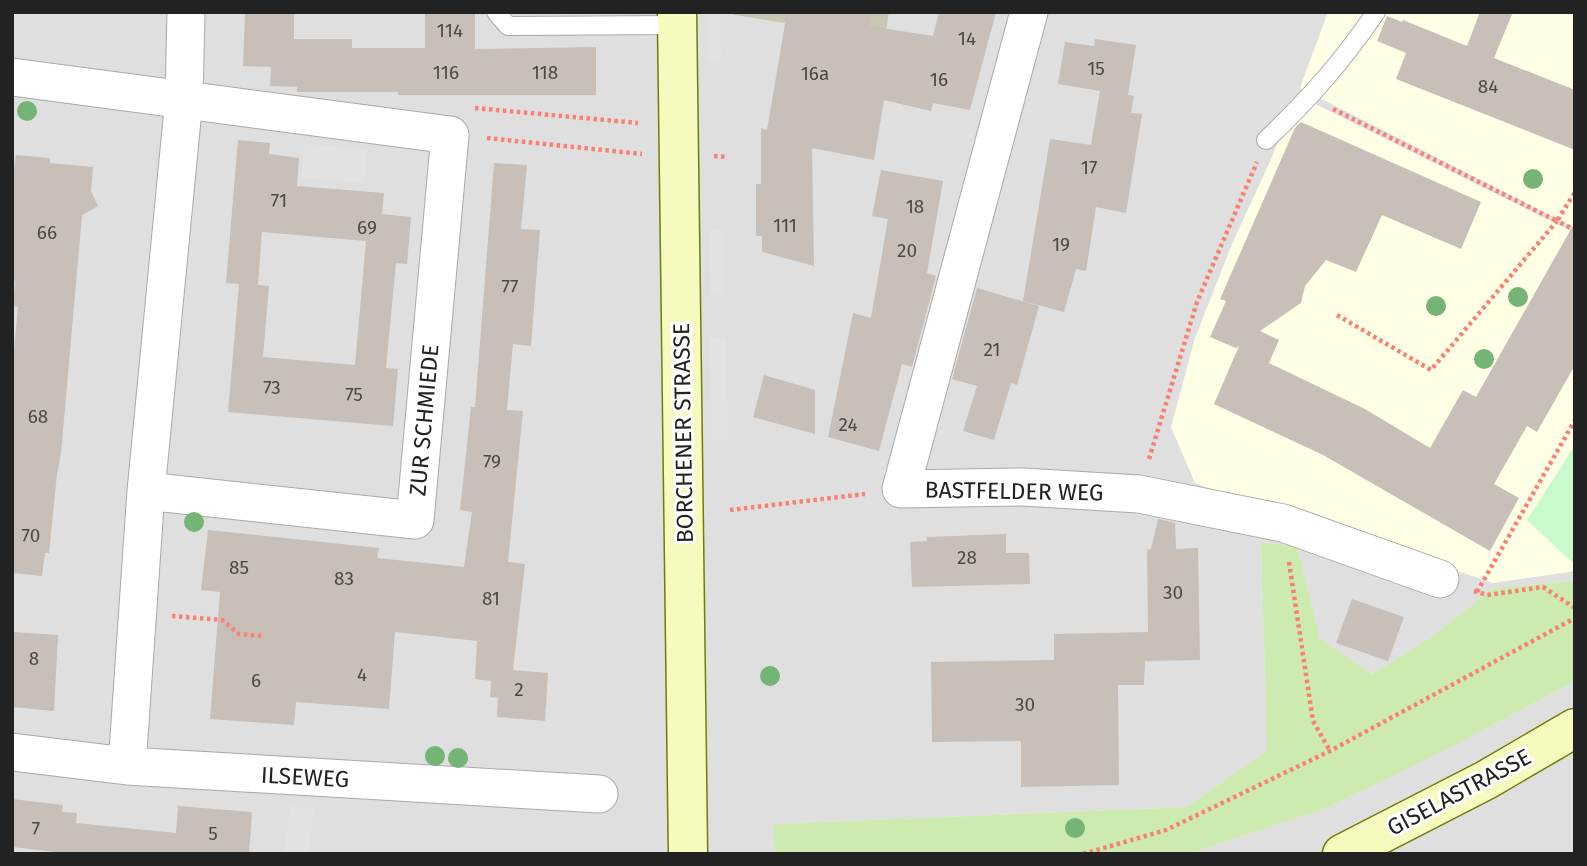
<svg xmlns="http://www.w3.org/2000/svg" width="1587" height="866" font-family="'Fira Sans',sans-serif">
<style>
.residential{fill:#e0dfdf}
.education{fill:#ffffe5}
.construction{fill:#c7c7b4}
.grass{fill:#cdebb0}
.park{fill:#c8facc}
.parking{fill:#e2e2e2}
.building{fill:#c7bfb8;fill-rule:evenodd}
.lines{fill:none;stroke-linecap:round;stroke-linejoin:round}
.service-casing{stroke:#a9a9a9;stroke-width:20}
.minor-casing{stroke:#a9a9a9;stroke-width:39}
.secondary-casing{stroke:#707d05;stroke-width:41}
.path{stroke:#fa8072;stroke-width:4.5;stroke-dasharray:3.5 3.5;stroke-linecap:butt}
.service{stroke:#fff;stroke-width:18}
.minor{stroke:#fff;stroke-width:37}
.secondary{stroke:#f7fabf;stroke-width:38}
.tree{fill:#74b475}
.labels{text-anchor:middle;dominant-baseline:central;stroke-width:6;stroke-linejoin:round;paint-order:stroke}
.number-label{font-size:19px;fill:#4b4948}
.street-label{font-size:23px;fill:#222;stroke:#fff}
</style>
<rect width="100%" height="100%" fill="#f2efe9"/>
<path class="residential" d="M12 12H734V15L885 39 889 12H1575V581L1493 588 1430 638 1372 674 1320 639 1297 546 1261 542 1267 751 1186 807 774 824 775 854H12Z
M1575 681V854H1188L1325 809 1448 749Z"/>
<path class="education" d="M1328 12H1575V228L1300 88Z
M1297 95 1575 233V571L1493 583 1195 483 1171 427 1195 338 1232 244 1272 157Z"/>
<path class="construction" d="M734 12H889L885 39 734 15Z"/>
<path class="grass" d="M1261 542 1297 546 1320 639 1372 674 1430 638 1493 588 1575 581V681L1448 749 1325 809 1188 854H775L773 824 1186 807 1267 751Z"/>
<path class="park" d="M1575 445V565L1527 520Z"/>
<path class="parking" d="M708 12H720L721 61 708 62Z
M305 144 368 150 364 183 301 177Z
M710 230H724L725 295H711Z
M710 338H726L728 440H712Z
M290 806 314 809 309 854H284Z"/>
<path class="building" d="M245 12H294V39H352V48H425V12H475V49L596 47V95H398V92H297V87L270 86 271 67 243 66Z
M787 12H871L869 26 933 36 939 12H996L970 110 933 103 931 111 884 100 874 160 812 148 814 266 762 252V236H756V184H761V128L767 130Z
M1480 12H1513L1494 58 1575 90V150L1396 79 1406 53 1377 41 1387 16 1402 22 1403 20 1467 46Z
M1095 39 1136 45 1128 95 1134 96 1131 113 1142 114 1126 213 1096 207 1086 271 1076 269 1064 312 1023 301 1050 139 1091 145 1100 91 1058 84 1065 42 1094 46Z
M1301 122 1481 202 1461 249 1382 215 1356 272 1326 260 1305 286 1301 303 1260 331 1279 340 1269 363 1365 409 1430 448 1463 390 1476 397 1575 222V365L1537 432 1527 426 1494 484 1519 498 1490 551 1323 455 1214 404 1239 346 1236 348 1210 337 1226 301 1220 299 1295 128Z
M238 140 270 143 269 154 299 158 297 186 384 193 382 214 411 217 407 264 396 263 386 368 398 369 393 426 228 412 239 284 226 283ZM262 232 366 241 355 365 263 357 269 286 253 284 258 285Z
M16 155 50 158V163L93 167 91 191 98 206 82 215 61 454 57 474 49 553H45L42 576 12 573V372L18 307 13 306 15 281 12 279V184Z
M494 163 527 165 521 229 540 230 531 346 513 344 507 410 523 411 508 562 525 564 513 670 548 673 545 721 497 717 498 698 490 697 491 681 475 679 477 641 395 632 389 709 296 702 294 725 210 719 220 592 201 590 208 530 379 548 377 558 464 567 472 512 460 510 471 407H475Z
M881 170 943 181 927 273 936 276 912 367 902 364 879 451 828 437 853 313 871 318 888 219 872 216Z
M977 288 1039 306 1017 385 1011 383 994 440 963 431 977 386 952 379Z
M764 375 815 390V434L753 417Z
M1158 519 1175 523 1176 549 1198 548 1200 660 1145 661 1144 685H1118L1119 785 1021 787V741L932 742 931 662 1054 660V634L1148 632 1147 550 1151 549Z
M1006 534V553H1029L1030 584 912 587 910 542 927 541V537Z
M1352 599 1404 617 1388 661 1336 643Z
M12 632 58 635 54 711 12 707Z
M12 799 63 805 62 812 77 813 76 823 176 833 178 806 252 812 249 854H73L12 847Z"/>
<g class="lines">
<defs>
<path id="service" d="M496 12 508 26 677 25
M1266 140C1310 98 1342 62 1376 12"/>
<path id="minor" d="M1029 12 901 489 1023 487 1139 494 1283 523 1440 579
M12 77 450 135 415 520 146 491
M12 752 127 766 599 794
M127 766 146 491 184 99 186 12"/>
<path id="secondary" d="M677 12 688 854
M1342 854 1486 780 1575 728"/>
</defs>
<use href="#service" class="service-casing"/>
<use href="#minor" class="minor-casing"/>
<use href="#secondary" class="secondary-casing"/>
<path class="path" d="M475 108 638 123
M1333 109 1557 221 1575 192
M487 138 642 154
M714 156 727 157
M1337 315 1431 370 1557 221 1575 230
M1149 459 1197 302 1257 162
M730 510 865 494
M1289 562 1313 721 1330 751
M1474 591 1487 595 1543 587 1575 608
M1477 592 1575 420
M172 616 222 620 239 634 262 636V638
M1083 854 1166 830 1330 751 1575 618"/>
<use href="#service" class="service"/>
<use href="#minor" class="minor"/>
<use href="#secondary" class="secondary"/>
</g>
<g class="tree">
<circle cx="27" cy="111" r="10"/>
<circle cx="1533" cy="179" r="10"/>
<circle cx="1518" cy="297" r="10"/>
<circle cx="1436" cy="306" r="10"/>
<circle cx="1484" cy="359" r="10"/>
<circle cx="194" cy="522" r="10"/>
<circle cx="770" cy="676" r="10"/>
<circle cx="435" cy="756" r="10"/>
<circle cx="458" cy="758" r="10"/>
<circle cx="1075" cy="828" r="10"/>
</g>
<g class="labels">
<g class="number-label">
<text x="450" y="30">114</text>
<text x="967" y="38">14</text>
<text x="1096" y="68">15</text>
<text x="446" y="72">116</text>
<text x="545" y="72">118</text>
<text x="815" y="73">16a</text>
<text x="939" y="79">16</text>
<text x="1488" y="86">84</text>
<text x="1089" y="167">17</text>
<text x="279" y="200">71</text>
<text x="915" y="206">18</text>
<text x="785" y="225">111</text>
<text x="367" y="227">69</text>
<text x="47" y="232">66</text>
<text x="1061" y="244">19</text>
<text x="907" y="250">20</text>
<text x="510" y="286">77</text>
<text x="992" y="349">21</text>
<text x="272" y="387">73</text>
<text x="354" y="394">75</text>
<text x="38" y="416">68</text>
<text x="848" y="424">24</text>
<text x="492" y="461">79</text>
<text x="31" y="535">70</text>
<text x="967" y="557">28</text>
<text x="239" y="567">85</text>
<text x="344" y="578">83</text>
<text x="1173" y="592">30</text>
<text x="491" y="598">81</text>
<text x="34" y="658">8</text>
<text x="362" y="674">4</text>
<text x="256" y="680">6</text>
<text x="519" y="689">2</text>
<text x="1025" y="704">30</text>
<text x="36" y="828">7</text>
<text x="213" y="833">5</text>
</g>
<g class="street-label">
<text transform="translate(424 420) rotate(-85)">ZUR SCHMIEDE</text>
<text transform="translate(683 433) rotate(-91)">BORCHENER STRASSE</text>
<text transform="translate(1014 491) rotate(1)">BASTFELDER WEG</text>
<text transform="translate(305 777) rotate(3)">ILSEWEG</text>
<text transform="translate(1459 792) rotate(-28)">GISELASTRASSE</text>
</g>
</g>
<rect width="1587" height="866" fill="none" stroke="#222222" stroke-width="28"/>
</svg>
